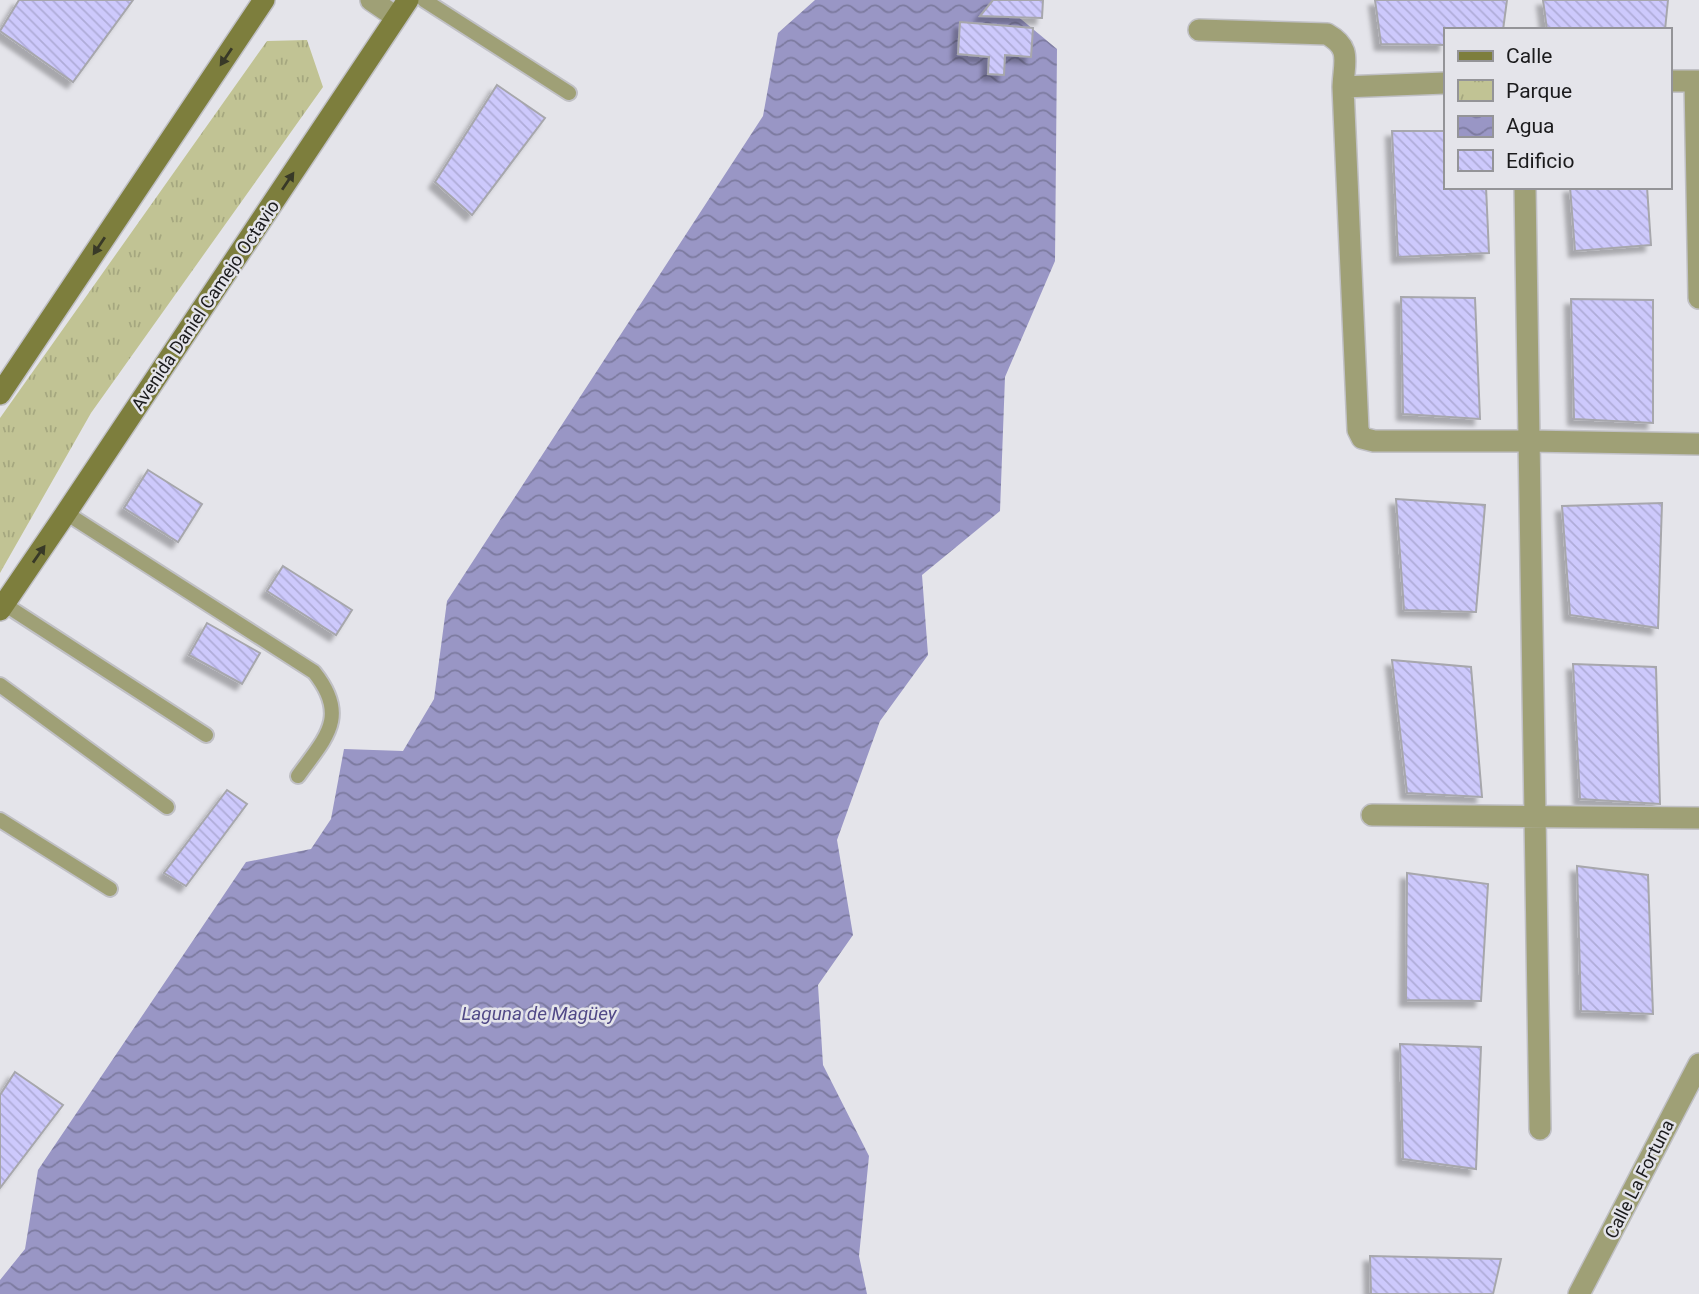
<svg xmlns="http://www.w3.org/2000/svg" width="1699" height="1294" font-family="Roboto,sans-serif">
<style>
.park{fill:url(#park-tufts)}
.water{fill:url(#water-waves)}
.building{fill:url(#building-back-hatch);stroke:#a7a7ac;stroke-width:2;filter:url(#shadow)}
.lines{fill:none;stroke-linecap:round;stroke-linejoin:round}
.lane-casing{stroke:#c0c0c5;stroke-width:18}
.street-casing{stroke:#c0c0c5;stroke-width:24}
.secondary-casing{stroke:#c0c0c5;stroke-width:24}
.lane{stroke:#9fa076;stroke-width:14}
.street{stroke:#9fa076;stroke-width:21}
.secondary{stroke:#7d7e3d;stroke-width:21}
.oneway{fill:#383927}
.labels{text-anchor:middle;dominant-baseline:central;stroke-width:5;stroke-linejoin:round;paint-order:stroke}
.street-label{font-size:18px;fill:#1b1b1d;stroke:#e4e4ea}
.water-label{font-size:19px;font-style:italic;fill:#514987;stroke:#e4e4ea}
</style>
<defs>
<pattern id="park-tufts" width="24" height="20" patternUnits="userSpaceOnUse" patternTransform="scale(1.75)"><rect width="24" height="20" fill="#c1c394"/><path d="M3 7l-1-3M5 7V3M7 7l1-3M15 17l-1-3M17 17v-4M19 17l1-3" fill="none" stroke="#a5a77f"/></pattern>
<pattern id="water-waves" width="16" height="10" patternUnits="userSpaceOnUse" patternTransform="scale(1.75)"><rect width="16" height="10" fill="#9996c5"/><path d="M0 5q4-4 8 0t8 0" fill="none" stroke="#7c7a9f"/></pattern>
<pattern id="building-back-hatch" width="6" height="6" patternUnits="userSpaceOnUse" patternTransform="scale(1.75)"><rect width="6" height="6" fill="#cdc9fc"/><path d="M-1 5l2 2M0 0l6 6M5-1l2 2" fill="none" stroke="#afacd8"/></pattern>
<filter id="shadow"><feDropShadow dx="-6" dy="6" stdDeviation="2" flood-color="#0004"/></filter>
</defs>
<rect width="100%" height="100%" fill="#e4e4ea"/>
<path class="park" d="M307 40 323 87 91 413 0 573V418L267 41Z"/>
<path class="water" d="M815 0H998L1057 49 1055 261 1005 377 1000 511 922 575 928 655 880 721 837 840 853 935 818 985 823 1065 869 1156 859 1256 867 1294H0V1280L25 1249 38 1170 246 862 311 849 331 819 344 749 403 751 434 699 447 601 763 116 778 33Z"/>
<path class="building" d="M19 0H133L73 82 0 31Z
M993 0H1043L1042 18 980 16Z
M1375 0H1507L1503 30H1445V45L1381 44Z
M1543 0H1668L1665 30H1547Z
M960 22 1033 28 1031 57 1005 55 1004 75 988 74 989 57 958 54Z
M497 85 545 118 472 215 435 182Z
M1392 131H1445V187H1486L1489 253 1398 257Z
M1570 187H1647L1651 245 1575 251Z
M1401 297 1475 298 1480 419 1403 414Z
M1571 299 1653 300V423L1574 419Z
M148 470 202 504 178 542 124 508Z
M1396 499 1485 505 1476 612 1404 610Z
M1662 503 1658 628 1570 615 1562 506Z
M283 566 352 610 336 635 267 591Z
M207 623 260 653 242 684 189 655Z
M1392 660 1471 667 1482 797 1407 793Z
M1573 664 1656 667 1660 804 1580 799Z
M227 790 247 804 186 886 164 873Z
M1577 866 1648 875 1653 1014 1581 1011Z
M1407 873 1488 884 1481 1001 1406 1000Z
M1400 1044 1481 1047 1476 1169 1403 1159Z
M15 1072 63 1105 0 1188V1095Z
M1370 1256 1501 1259 1493 1294H1371Z"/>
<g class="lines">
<defs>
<path id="lane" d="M424 0 569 93
M66 513 314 672C350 717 325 738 298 776
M4 604 206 735
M0 685 167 807
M0 820 110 889"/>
<path id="street" d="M371 0 396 17
M1199 30 1327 34C1352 48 1344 61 1343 87L1358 430 1362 438 1374 441H1528L1699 444
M1669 81H1699
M1695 82 1699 298
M1343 87 1445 83
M1525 187 1540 1129
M1372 815 1699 818
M1579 1294 1699 1064"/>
<path id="secondary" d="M0 394 264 0
M0 610 66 513 408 0"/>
</defs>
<use href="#lane" class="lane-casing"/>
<use href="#street" class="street-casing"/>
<use href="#secondary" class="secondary-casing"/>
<use href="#lane" class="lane"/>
<use href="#street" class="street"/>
<use href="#secondary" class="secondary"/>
</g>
<defs><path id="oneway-solid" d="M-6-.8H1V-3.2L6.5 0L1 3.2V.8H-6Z" transform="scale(1.75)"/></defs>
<g class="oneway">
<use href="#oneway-solid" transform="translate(226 57) rotate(124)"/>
<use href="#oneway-solid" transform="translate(288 181) rotate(-56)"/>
<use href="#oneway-solid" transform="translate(99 246) rotate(124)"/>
<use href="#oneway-solid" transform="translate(39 554) rotate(-55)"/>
</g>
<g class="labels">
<g class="street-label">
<text transform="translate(205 305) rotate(-56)">Avenida Daniel Camejo Octavio</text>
<text transform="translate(1639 1179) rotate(-63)">Calle La Fortuna</text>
</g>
<g class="water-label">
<text x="539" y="1013">Laguna de Magüey</text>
</g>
</g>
<rect x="1444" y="28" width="228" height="161" fill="#e4e4ea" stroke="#949498" stroke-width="2"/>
<rect x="1458" y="51" width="35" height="10" fill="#7d7e3d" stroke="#949498" stroke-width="2"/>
<text x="1506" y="63" font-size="21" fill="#1b1b1d">Calle</text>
<rect x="1458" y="80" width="35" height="21" fill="url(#park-tufts)" stroke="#949498" stroke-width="2"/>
<text x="1506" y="98" font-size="21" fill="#1b1b1d">Parque</text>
<rect x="1458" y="116" width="35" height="21" fill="url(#water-waves)" stroke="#949498" stroke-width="2"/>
<text x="1506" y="133" font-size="21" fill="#1b1b1d">Agua</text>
<rect x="1458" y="150" width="35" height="21" fill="url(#building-back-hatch)" stroke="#949498" stroke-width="2"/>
<text x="1506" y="168" font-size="21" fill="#1b1b1d">Edificio</text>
</svg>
